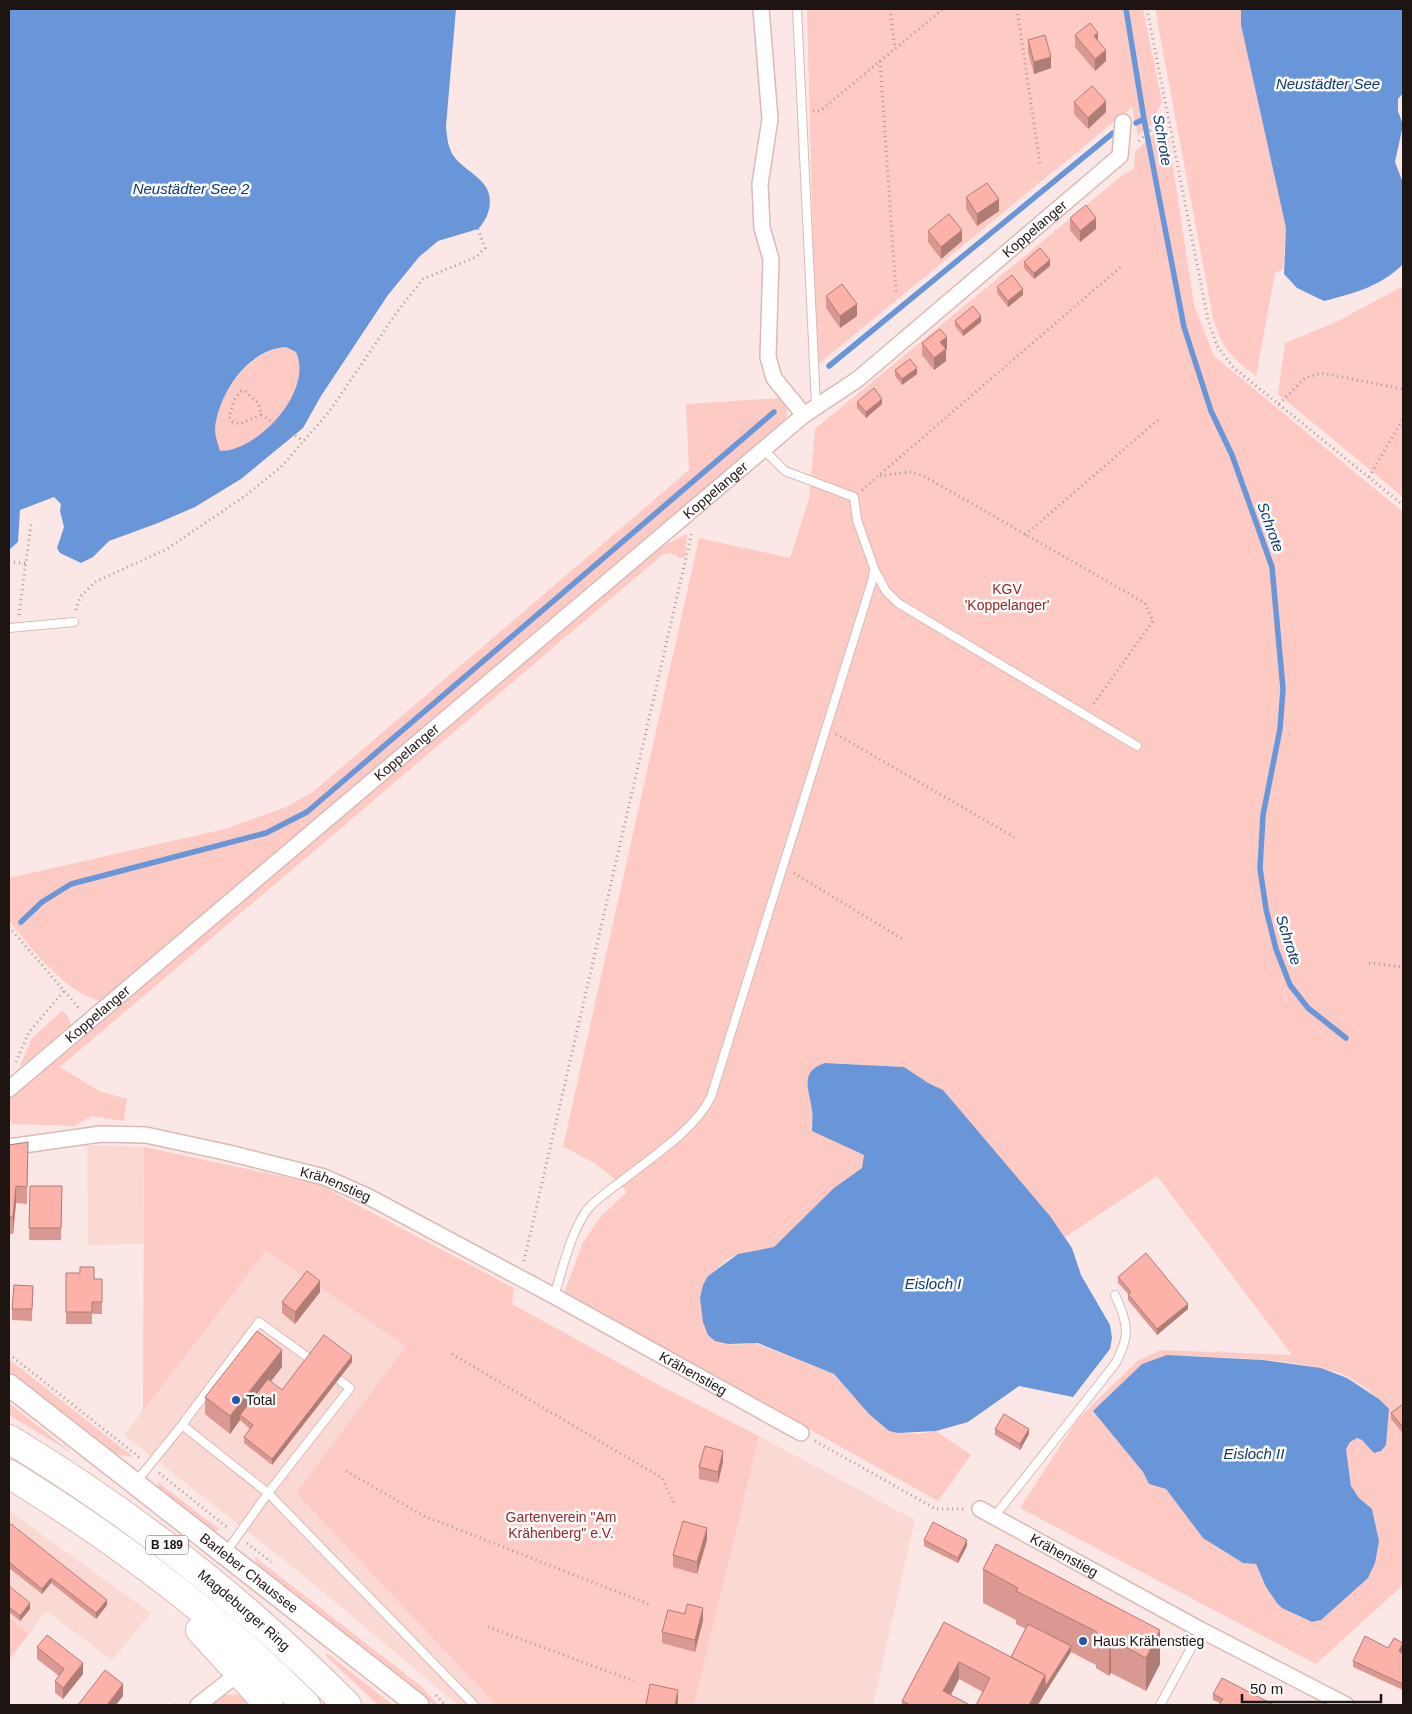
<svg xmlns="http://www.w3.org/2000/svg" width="1412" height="1714" font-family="Arial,sans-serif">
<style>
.built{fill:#fad9d5}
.green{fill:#fecac4;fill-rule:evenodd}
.water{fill:#6996d8;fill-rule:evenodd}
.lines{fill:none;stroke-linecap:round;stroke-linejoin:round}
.stream{stroke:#6996d8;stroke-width:5.5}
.lane-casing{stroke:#d9bab6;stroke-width:10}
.street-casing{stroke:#d9bab6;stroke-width:18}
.secondary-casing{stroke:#d9bab6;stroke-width:24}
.highway-casing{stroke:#d9bab6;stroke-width:30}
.path{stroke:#a99997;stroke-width:3;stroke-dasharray:1 4;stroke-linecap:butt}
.lane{stroke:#fff;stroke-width:8}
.street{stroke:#fff;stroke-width:15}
.secondary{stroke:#fff;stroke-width:21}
.highway{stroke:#fff;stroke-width:28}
.wall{fill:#d99891}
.shaded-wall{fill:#b07c76}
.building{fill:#fcb1a9;stroke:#b07c76}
.poi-dot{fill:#1f59aa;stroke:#fafafa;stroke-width:2}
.labels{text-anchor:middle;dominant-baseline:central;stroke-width:5;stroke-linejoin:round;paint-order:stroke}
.shield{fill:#fafafa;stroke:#605958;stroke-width:1}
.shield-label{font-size:12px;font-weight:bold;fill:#1e1412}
.street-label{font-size:14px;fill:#1e1412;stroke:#fafafa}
.park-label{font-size:14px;fill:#932a27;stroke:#fafafa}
.poi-label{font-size:14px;fill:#1e1412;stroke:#fafafa;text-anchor:start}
.water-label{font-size:15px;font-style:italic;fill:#0e3974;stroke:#fafafa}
</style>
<rect width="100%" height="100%" fill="#fbe8e6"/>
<path class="built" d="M87 1145 144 1147 143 1244 88 1245Z
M266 1251 406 1346 296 1493 496 1705H458L299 1572 124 1435Z
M759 1436 915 1520 873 1705H694Z
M9 1511 151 1613 112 1660 46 1611 29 1634 9 1618Z"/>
<path class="green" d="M807 9H1143L1162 102 1153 120 1154 123 1138 135 1132 107 816 366Z
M1155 9H1241V25L1286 228 1283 269 1275 273 1256 376C1231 357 1222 348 1213 318Z
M1157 131 1168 134 1194 305 1214 356 1403 512V1585L1316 1664 1020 1508 1077 1420 1137 1361 1161 1350 1292 1355 1157 1176 1065 1237 1050 1216 943 1090 922 1080 904 1067 836 1063C800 1066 808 1081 812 1107 813 1115 811 1123 812 1130L864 1155 862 1168 774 1247 738 1254 728 1259 708 1276 703 1285 721 1343 736 1345 755 1343 834 1374 869 1414 889 1431 917 1434 936 1431 971 1455 938 1501 564 1293 583 1242 601 1216 627 1192C610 1171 587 1158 563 1147L699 538 790 558 809 499 815 429 1124 174 1134 169 1135 152ZM1171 1355C1224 1358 1281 1357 1332 1371 1350 1375 1374 1393 1386 1406V1445L1378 1453C1369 1450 1366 1440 1357 1438L1350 1442 1346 1449 1351 1486 1359 1498 1372 1509 1379 1541 1319 1621C1310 1623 1305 1619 1297 1615 1264 1595 1273 1593 1256 1564L1243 1563 1203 1538 1166 1489 1149 1484 1143 1472 1093 1411 1142 1364Z
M1403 286V497L1278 394 1285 343 1338 321Z
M286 347 296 352C314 392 259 451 220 452 218 445 216 439 215 433 213 398 251 349 286 347Z
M781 398 787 410 786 422 113 995 99 1001C62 989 33 950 9 921V878L225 829 286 807 313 792 689 470 686 404Z
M687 534 685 557 679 558 671 553 662 555 60 1067 99 1091 127 1099 124 1121 92 1116 74 1126 13 1124 9 1119V1099L662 546Z
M62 1011 67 1015 71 1025 19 1068 32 1038Z
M144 1147 318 1184 514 1288 512 1304 659 1385 759 1436 694 1705H496L296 1493 406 1346 266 1251 143 1411Z
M9 1359 133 1457 110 1453 9 1372Z
M9 1403 72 1453 9 1415Z
M158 1482 220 1530 211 1532 158 1489Z
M255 1557 422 1687 438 1705H434L257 1567Z
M9 1618 29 1634 9 1660Z
M327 1653 393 1705H378L325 1655Z
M243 1694 257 1705H207L224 1695Z"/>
<path class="water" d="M9 9H456L446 126C447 138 448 150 456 159 464 168 475 174 483 183 495 197 490 217 478 229L438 241 419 257 388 295 321 396 303 428 241 479 195 507 158 523 109 541 93 557 81 563 60 553 57 548 64 527 60 511 61 504 54 497 20 510 18 542 9 550ZM286 347 296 352C314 391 258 451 220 451 218 444 215 436 215 429 218 394 248 349 286 347Z
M1241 9H1403V93L1398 99V111L1403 125 1395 162 1403 183V264C1382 286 1352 294 1324 301L1297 288 1284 274 1286 228 1241 25Z
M825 1063 904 1067 928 1083 943 1090 1050 1216 1072 1248 1081 1275 1110 1325 1112 1338 1110 1349 1073 1397 1019 1386 968 1422 936 1431 898 1433 889 1431 869 1414 834 1374 758 1343 728 1344 715 1341 708 1335 703 1322 700 1298 703 1285 708 1276 738 1254 774 1247 834 1188 862 1168 864 1155 812 1131C812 1124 813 1117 812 1110 810 1092 798 1071 825 1063Z
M1167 1355 1263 1360 1321 1368 1347 1378 1379 1399 1389 1409 1386 1445 1381 1451 1374 1453 1362 1440 1357 1438 1350 1442 1346 1449 1351 1486 1359 1498 1372 1509 1379 1541 1375 1563 1368 1578 1321 1620 1312 1622 1282 1608 1277 1603 1266 1587 1256 1564 1243 1563 1203 1538 1166 1489 1149 1484 1143 1472 1093 1411 1142 1364Z"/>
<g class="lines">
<path class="stream" d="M1126 9 1144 119 1184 327 1211 411 1232 455 1272 567 1283 689 1280 729 1263 815 1260 868 1266 909 1276 949 1290 985 1308 1008 1346 1038
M1136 123 1144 119
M829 366 1113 133
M21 922 42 902 71 884 266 833 307 812 774 412"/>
<defs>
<path id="lane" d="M797 9 816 405
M874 569 886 591 898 603 1137 746
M9 628 74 622
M554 1296C563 1268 570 1234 587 1210 596 1199 608 1191 619 1183 649 1159 694 1131 711 1097L873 578 874 568 857 520 854 497 785 471 764 450
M338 1379 350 1388 268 1493 474 1705
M136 1482 182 1425
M994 1517 1115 1364C1131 1336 1128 1323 1115 1295
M226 1552 268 1493 182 1425 259 1322 310 1359
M1160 1705 1201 1630"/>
<g id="street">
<path d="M761 9 770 119 760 184 762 228 771 259 768 357 774 378 804 415"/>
<path id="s1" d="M9 1089 804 415 858 379 1120 156 1123 122"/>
<path id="s2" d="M9 1147 101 1134 146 1135 229 1153 324 1177 369 1197 554 1296 801 1433"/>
<path id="s3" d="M980 1509 1201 1630 1346 1705"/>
<path d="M198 1705 239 1673"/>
</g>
<g id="secondary">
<path id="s4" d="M9 1385 418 1705"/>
</g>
<g id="highway">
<path id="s5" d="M9 1439C133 1514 245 1602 347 1705"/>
<path d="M9 1474C115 1539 218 1616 306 1705"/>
<path d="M200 1630 269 1705"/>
</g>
</defs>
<use href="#lane" class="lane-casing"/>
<use href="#street" class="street-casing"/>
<use href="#secondary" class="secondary-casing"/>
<use href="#highway" class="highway-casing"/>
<path class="path" d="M890 9 895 49
M1017 9 1040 164
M1147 9 1208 320 1217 346 1234 368 1403 505
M880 61 896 292
M813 111H820L943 9
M1139 141 1167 115
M1279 404 1305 378 1321 373 1403 389
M261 415 239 424 233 422 229 417 234 400 241 391H245L259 404 261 415 304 441
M880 476 910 472 922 475 1145 603 1153 621 1092 706
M1369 477 1403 419
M862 490 1123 265
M1025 535 1158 420
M9 562 25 563
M76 610 80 597 95 582 167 549 245 496 281 467 329 412 397 312 423 279 476 257 485 248 478 229
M19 615 31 524
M836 734 1014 837
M794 873 904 940
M9 927 79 1008
M1369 963 1403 967
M16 1062 29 1032 64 991
M524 1261 692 532
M9 1354 140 1458
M452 1354 662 1478 674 1503
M815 1441 936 1509H966
M346 1471 424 1516 651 1605
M159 1473 228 1528
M247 1543 271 1562
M488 1627 634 1681
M436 1695 445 1705
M175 1705 178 1702"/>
<use href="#lane" class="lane"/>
<use href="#street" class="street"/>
<use href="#secondary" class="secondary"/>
<use href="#highway" class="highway"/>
</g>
<path class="wall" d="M1075 35 1106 61 1095 71 1075 47Z
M1028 40 1051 68 1034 74 1028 52Z
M1074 102 1106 112 1088 129 1074 114Z
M966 197 999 211 977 226 966 209Z
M1070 218 1096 229 1080 242 1070 230Z
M928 231 962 241 941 259 928 242Z
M1024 262 1050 266 1034 279 1024 268Z
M997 287 1023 295 1008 307 997 293Z
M826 296 857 316 840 328 826 308Z
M955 321 981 322 963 336 955 326Z
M922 343 947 349 946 350V361L934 370 922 355Z
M895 370 917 374 902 385 895 376Z
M857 402 882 404 866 418 857 408Z
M28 1142 27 1204 16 1203 13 1234H9V1145Z
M30 1186H62L61 1240H29Z
M66 1273 94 1279H102V1314H92V1324H66Z
M1118 1277 1188 1309 1157 1335 1128 1300V1294L1118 1283Z
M33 1286 32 1321 12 1320V1309Z
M320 1292 295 1324 282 1313V1302Z
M352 1362 272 1465 244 1443V1437L250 1429 240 1420 230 1434 205 1414V1397L282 1367 270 1382 282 1390Z
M1403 1404 1402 1432 1391 1419V1413Z
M995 1429 1029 1434 1020 1450 995 1435Z
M723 1462 718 1483 699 1479V1467Z
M9 1527 107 1605 96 1619 51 1583 42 1594 9 1568Z
M707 1540 697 1574 673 1567V1555Z
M924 1540 967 1546 958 1563 924 1546Z
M983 1569 1160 1664 1146 1691 1111 1673 1109 1676 1096 1668V1665L1071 1652 1045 1693 983 1692 959 1679 951 1695 970 1705H902V1701L944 1622 1011 1657 1026 1629 1016 1624V1620L983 1603Z
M9 1586 30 1609 20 1621 9 1612Z
M685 1614 703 1620 695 1652 662 1643V1632Z
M37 1647 83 1674 63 1699 55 1693V1681L59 1676 37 1659Z
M1388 1648 1403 1649 1401 1652 1403 1654V1690L1353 1667V1661Z
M1213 1694 1274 1705 1220 1703 1213 1700Z"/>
<path class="shaded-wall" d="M1098 33V45L1094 36Z
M1106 50V61L1095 71V59Z
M1051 57V68L1034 74V62Z
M1106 101V112L1088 129V118Z
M999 199V211L977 226V214Z
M1096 218V229L1080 242V231Z
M962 230V241L941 259V247Z
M1050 260V266L1034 279V273Z
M1023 289V295L1008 307V301Z
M857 304V316L840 328V316Z
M981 316V322L963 336V331Z
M947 337V349L946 350V361L934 370V358L940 342Z
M917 368V374L902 385V379Z
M882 399V404L866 418V412Z
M16 1186V1203L13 1234V1217Z
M320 1281V1292L295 1324V1312Z
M1188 1304V1309L1157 1335V1329Z
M282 1350V1367L243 1417 240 1415V1420L230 1434V1416Z
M352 1356V1362L272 1465V1459Z
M1029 1429V1434L1020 1450V1444Z
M723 1451V1462L718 1483V1472Z
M707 1528V1540L697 1574V1562Z
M967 1540V1546L958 1563V1558Z
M51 1578V1583L42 1594V1589Z
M107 1600V1605L96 1619V1613Z
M30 1603V1609L20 1621V1616Z
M703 1608V1620L695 1652V1640Z
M1160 1630V1664L1146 1691V1658Z
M1111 1639V1673L1109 1676V1642Z
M1403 1643V1649L1399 1657V1651Z
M1071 1646V1652L1045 1693 1038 1705H1029L1045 1675Z
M959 1662V1679L945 1705 943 1691Z
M83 1663V1674L63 1699V1688Z
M123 1684V1696L116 1705H107Z
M678 1690V1702L677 1705H675Z"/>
<path class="building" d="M1090 23 1098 33 1094 36 1106 50 1095 59 1075 35Z
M1045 35 1051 57 1034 62 1028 40Z
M1092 86 1106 101 1088 118 1074 102Z
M987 183 999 199 977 214 966 197Z
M1086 205 1096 218 1080 231 1070 218Z
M949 214 962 230 941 247 928 231Z
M1040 248 1050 260 1034 273 1024 262Z
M1012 275 1023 289 1008 301 997 287Z
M842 284 857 304 840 316 826 296Z
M973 306 981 316 963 331 955 321Z
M940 329 947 337 940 342 946 349 934 358 922 343Z
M910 359 917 368 902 379 895 370Z
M874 388 882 399 866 412 857 402Z
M28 1142 27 1187 16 1186 13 1217H9V1145Z
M30 1186H62L61 1228H29Z
M1146 1253 1188 1304 1157 1329 1128 1294 1131 1292 1118 1277Z
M80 1267H94V1279H102V1302H92V1312H66V1273H80Z
M307 1271 320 1281 295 1312 282 1302Z
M14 1285 33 1286 32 1309H12Z
M257 1331 282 1350 230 1416 205 1397Z
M324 1335 352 1356 272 1459 244 1437 253 1425 240 1415 268 1379 282 1390Z
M1403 1404V1425L1402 1426 1391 1413Z
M1004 1414 1029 1429 1020 1444 995 1429Z
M705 1446 723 1451 718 1472 699 1467Z
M683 1521 707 1528 697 1562 673 1555Z
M933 1522 967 1540 958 1558 924 1540Z
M11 1524 107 1600 96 1613 51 1578 42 1589 9 1562V1527Z
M996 1544 1160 1630 1146 1658 1111 1639 1109 1642 1096 1635 1097 1632 1016 1591 1018 1588 983 1569Z
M9 1586 30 1603 20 1616 9 1607Z
M687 1604 703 1608 695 1640 662 1632 668 1610 685 1614Z
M944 1622 1045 1675 1029 1705H976L990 1678 959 1662 943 1691 970 1705H910L902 1701Z
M1028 1624 1071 1646 1045 1687V1675L1011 1657Z
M47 1635 83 1663 63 1688 55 1681 64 1669 37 1647Z
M1365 1636 1388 1648 1394 1638 1403 1643 1399 1651 1403 1654V1684L1353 1661Z
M105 1670 123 1684 107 1705H78Z
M1222 1678 1274 1705H1219L1223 1699 1213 1694Z
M650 1684 678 1690 675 1705H646Z"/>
<g class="poi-dot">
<circle cx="236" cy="1400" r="5"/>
<circle cx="1083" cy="1641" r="5"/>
</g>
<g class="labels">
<rect class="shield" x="146" y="1535.5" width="42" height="19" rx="4"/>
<g class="shield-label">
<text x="167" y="1545">B 189</text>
</g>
<g class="street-label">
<text stroke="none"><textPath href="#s1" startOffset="1339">Koppelanger</textPath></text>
<text stroke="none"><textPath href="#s1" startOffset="926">Koppelanger</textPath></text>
<text stroke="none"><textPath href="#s1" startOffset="521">Koppelanger</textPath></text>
<text stroke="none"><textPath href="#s1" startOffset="116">Koppelanger</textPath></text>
<text stroke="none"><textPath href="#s2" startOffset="334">Krähenstieg</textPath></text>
<text stroke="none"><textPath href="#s2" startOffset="739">Krähenstieg</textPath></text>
<text stroke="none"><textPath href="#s3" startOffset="96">Krähenstieg</textPath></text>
<text stroke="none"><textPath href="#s4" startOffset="305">Barleber Chaussee</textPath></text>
<text stroke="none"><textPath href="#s5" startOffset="291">Magdeburger Ring</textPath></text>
</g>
<g class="park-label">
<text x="1007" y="589">KGV<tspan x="1007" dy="16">'Koppelanger'</tspan></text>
<text x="561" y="1517">Gartenverein "Am<tspan x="561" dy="16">Krähenberg" e.V.</tspan></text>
</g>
<g class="poi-label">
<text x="246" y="1400">Total</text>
<text x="1093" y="1641">Haus Krähenstieg</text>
</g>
<g class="water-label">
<text x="1328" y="83">Neustädter See</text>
<text transform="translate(1163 140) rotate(80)">Schrote</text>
<text x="191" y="188">Neustädter See 2</text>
<text transform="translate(1271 527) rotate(70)">Schrote</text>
<text transform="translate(1289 940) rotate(72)">Schrote</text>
<text x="933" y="1283">Eisloch I</text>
<text x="1254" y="1453">Eisloch II</text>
</g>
</g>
<rect width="1412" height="1714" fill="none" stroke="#1e1412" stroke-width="20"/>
<path d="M1242 1694v8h139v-8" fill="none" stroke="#1e1412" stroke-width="2.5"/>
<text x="1250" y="1694" font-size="15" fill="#1e1412" stroke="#fafafa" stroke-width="4" paint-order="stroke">50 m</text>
</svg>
